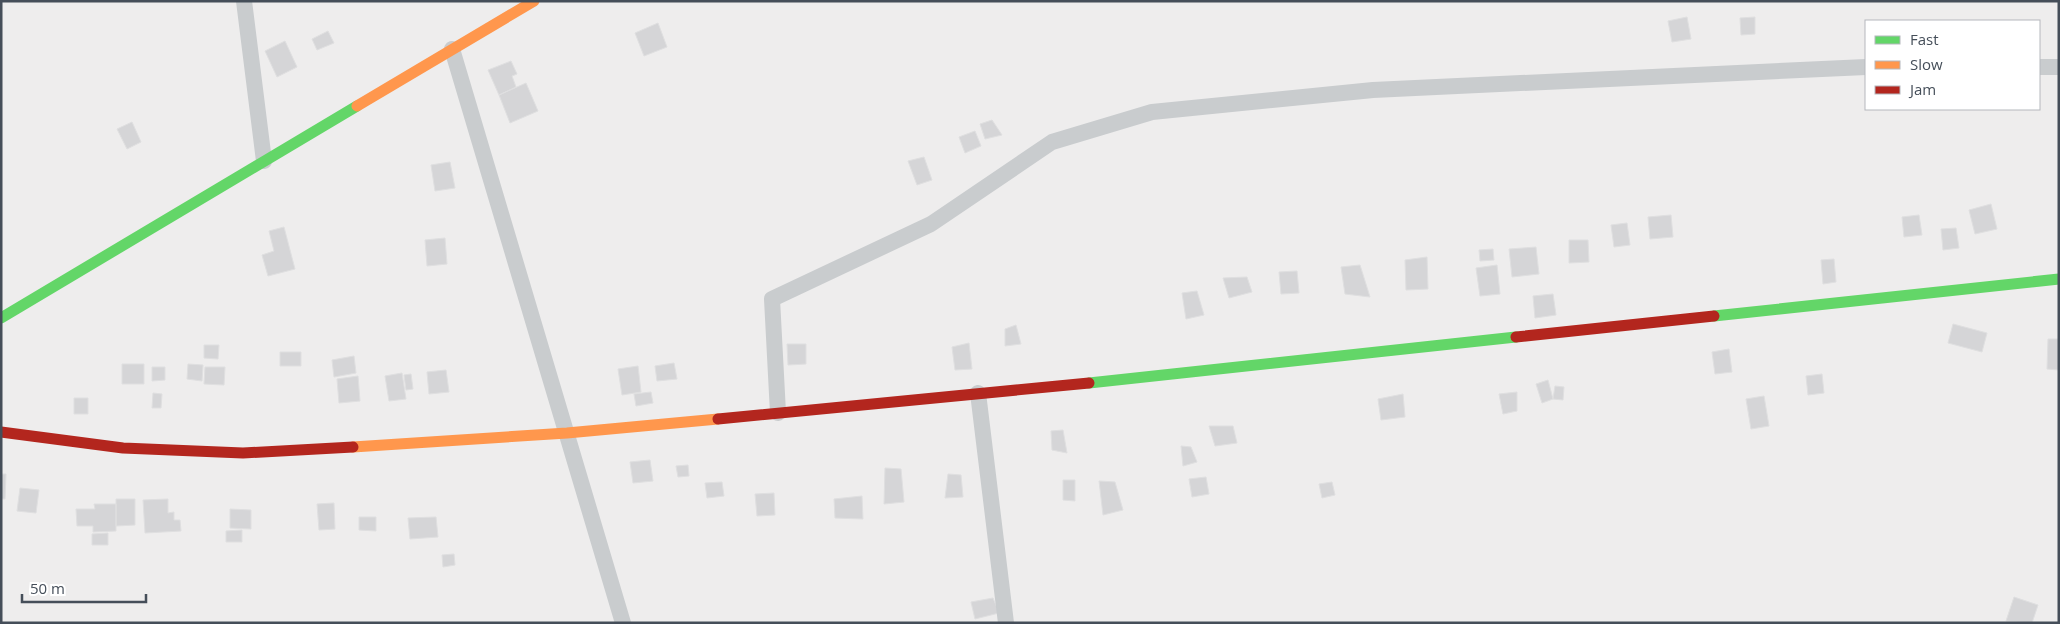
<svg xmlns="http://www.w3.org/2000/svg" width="2060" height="624" font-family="'Open Sans',sans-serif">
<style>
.building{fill:#d5d5d7;stroke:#dfdfe0}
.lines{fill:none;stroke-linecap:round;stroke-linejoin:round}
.street{stroke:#c9ccce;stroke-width:16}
.fast{stroke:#63d668;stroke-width:11}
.slow{stroke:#ff974d;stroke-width:11}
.jam{stroke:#b3261e;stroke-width:11}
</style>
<rect width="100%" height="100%" fill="#eeeded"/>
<path class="building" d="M1687 17 1691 39 1672 42 1668 21Z
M1755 17V34L1741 35 1740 18Z
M658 23 667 47 644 56 635 33Z
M328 31 334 43 317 50 312 39Z
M285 41 297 67 277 77 265 51Z
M511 61 517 74 512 76 516 87 499 95 488 70Z
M526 83 538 111 510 123 499 95Z
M992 120 1002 135 985 139 980 124Z
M132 122 141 142 127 149 117 129Z
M975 131 981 146 965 153 959 137Z
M924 157 932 180 917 185 908 161Z
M450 162 455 188 435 191 431 165Z
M1991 204 1997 229 1975 234 1969 210Z
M1671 215 1673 237 1650 239 1648 217Z
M1919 215 1922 235 1904 237 1902 217Z
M1627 223 1630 245 1614 247 1611 225Z
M284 227 295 269 268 276 262 255 274 251 269 231Z
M1956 228 1959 248 1943 250 1941 229Z
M445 238 447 264 427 266 425 240Z
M1569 240H1588L1589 262 1569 263Z
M1536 247 1539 274 1512 277 1509 249Z
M1493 249 1494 260 1480 261 1479 250Z
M1427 257 1428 289 1406 290 1405 260Z
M1834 259 1836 282 1823 284 1821 260Z
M1360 265 1370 297 1345 294 1341 267Z
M1497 265 1500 294 1480 296 1476 268Z
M1297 271 1299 293 1281 294 1279 272Z
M1247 277 1252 292 1229 298 1223 278Z
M1197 291 1204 315 1186 319 1182 293Z
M1553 294 1556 315 1535 318 1533 296Z
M1953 324 1987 333 1982 352 1948 343Z
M1016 325 1021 344 1005 346V329Z
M2048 339H2059V370L2047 369Z
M969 343 972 369 955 370 952 347Z
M787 344H806V364L788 365Z
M204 345H219L218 359 204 358Z
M1729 349 1732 372 1715 374 1712 352Z
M280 352H301V366H280Z
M354 356 356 373 334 377 332 360Z
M674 363 677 379 657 381 655 366Z
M122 364H144V384H122Z
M188 364 203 365 202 381 187 379Z
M638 366 641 392 622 395 618 369Z
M152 367H165V380L152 381Z
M205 367H225L224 385 204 384Z
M446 370 449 392 429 394 427 372Z
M402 373 406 399 389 401 385 376Z
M411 374 413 389 406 390 404 375Z
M1822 374 1824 393 1808 395 1806 376Z
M358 376 360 401 339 403 337 379Z
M1548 380 1553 399 1542 403 1536 384Z
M1555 386 1564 387 1563 400 1553 399Z
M651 392 653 403 636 406 634 394Z
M1517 392V411L1503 414 1499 394Z
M153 393 162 394 161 408H152Z
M1403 394 1405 417 1381 420 1378 399Z
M1764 396 1769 426 1751 429 1746 399Z
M74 398H88V414H74Z
M1209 426H1233L1237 443 1215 446Z
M1063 430 1067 453 1052 450 1051 431Z
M1181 446 1191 447 1197 462 1183 466Z
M650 460 653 481 633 483 630 462Z
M688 465 689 476 678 477 676 466Z
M885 468 901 469 904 502 884 504Z
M1 474H6L5 499H1Z
M948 474 961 475 963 497 945 498Z
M1206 477 1209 494 1192 497 1189 479Z
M1063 480H1075V501L1063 500Z
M1099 481 1115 482 1123 510 1103 515Z
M722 482 724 496 707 498 705 483Z
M1332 482 1335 495 1322 498 1319 484Z
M20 488 39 490 36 513 17 511Z
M774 493 775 515 757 516 755 494Z
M862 496 863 519 835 518 834 499Z
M116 499H135V525L116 526Z
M168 499V513L174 512V520H180L181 531 145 533 143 500Z
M334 503 335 529 319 530 317 504Z
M94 504H116V531L93 532V526H77L76 509H95Z
M230 509 251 510V529L230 528Z
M359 517H376V531L359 530Z
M436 517 438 537 410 539 408 518Z
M242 530V542H226V531Z
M108 533V545H92V534Z
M454 554 455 565 443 567 442 555Z
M2014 597 2038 605 2032 623 2006 621Z
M993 598 999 613 975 619 971 602Z"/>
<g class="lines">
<path class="street" d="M244 1 264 161
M452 49 623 623
M2039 67H2059
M978 393 1006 623
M778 413 772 299 931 224 1052 142 1152 112 1373 90 1866 67"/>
<path class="fast" d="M1714 316 2059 279
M1 318 357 106
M1089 383 1516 337"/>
<path class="slow" d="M357 106 534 1
M353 447 567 433 718 419"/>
<path class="jam" d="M1516 337 1714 316
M718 419 1089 383
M1 432 123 448 243 453 353 447"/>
</g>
<rect width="2060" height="624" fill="none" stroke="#454e59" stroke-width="5"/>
<rect x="1865" y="20" width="175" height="90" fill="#ffffff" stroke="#b5b8bd"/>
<rect x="1875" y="36" width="25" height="8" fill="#63d668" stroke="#b5b8bd"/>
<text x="1910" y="45" font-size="15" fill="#454e59">Fast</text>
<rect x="1875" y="61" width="25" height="8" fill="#ff974d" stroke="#b5b8bd"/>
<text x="1910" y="70" font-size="15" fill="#454e59">Slow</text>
<rect x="1875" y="86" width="25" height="8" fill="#b3261e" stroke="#b5b8bd"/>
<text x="1910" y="95" font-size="15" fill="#454e59">Jam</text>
<path d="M22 594v8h124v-8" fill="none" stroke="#454e59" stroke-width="2.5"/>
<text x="30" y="594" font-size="15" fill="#454e59" stroke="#ffffff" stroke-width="4" paint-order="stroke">50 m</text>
</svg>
